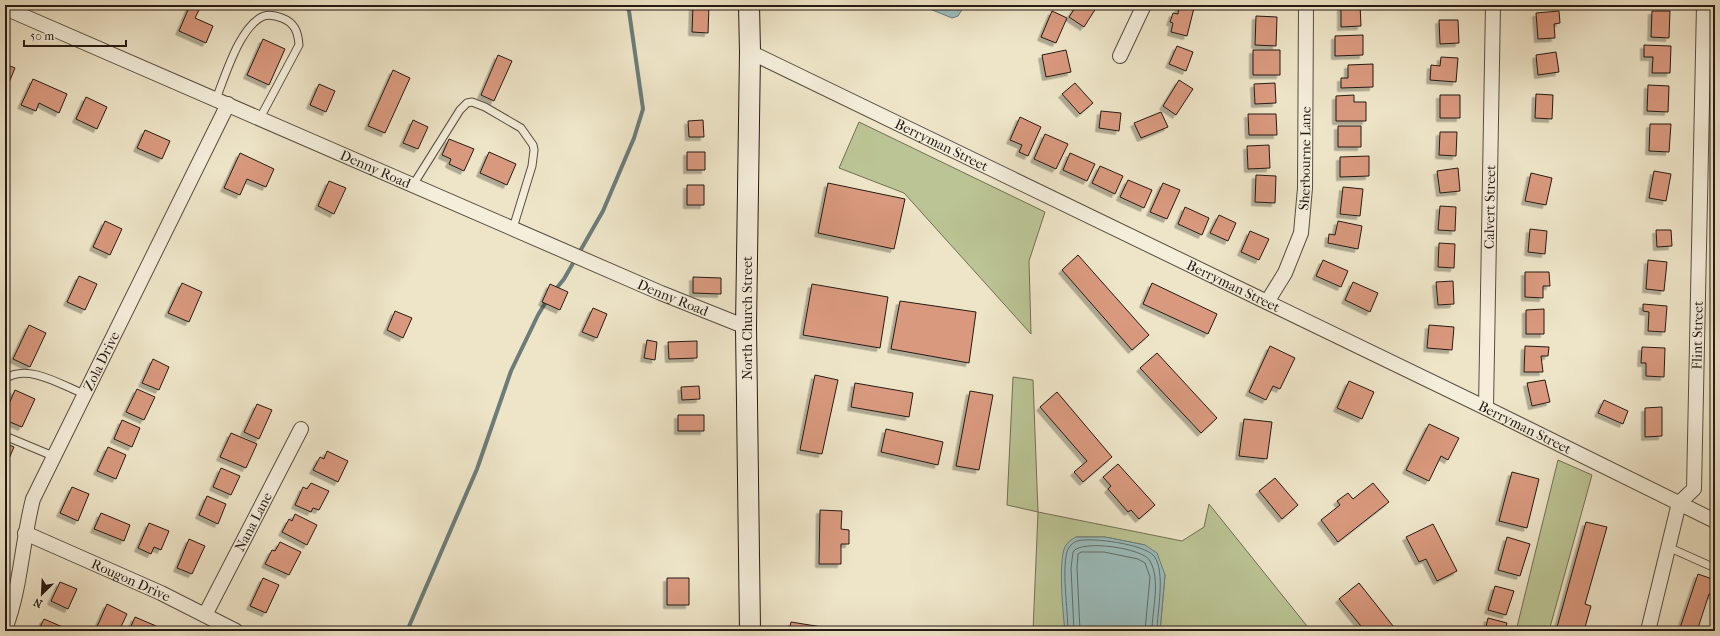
<svg xmlns="http://www.w3.org/2000/svg" width="1720" height="636" font-family="'IM FELL French Canon',serif">
<style>
.green{fill:#bbc494;stroke:#706f54}
.water{fill:#9bbdbd;stroke:#6c7c79}
.lines{fill:none;stroke-linecap:round;stroke-linejoin:round}
.shore{stroke:#606c68;stroke-width:1}
.stream{stroke:#6c7c79;stroke-width:4}
.building{fill:#d9997e;stroke:#251a13;filter:url(#shadow)}
.lane-casing{stroke:#574d40;stroke-width:9}
.street-casing{stroke:#574d40;stroke-width:16}
.secondary-casing{stroke:#251a13;stroke-width:22}
.lane{stroke:#f4eedb;stroke-width:7}
.street{stroke:#f4eedb;stroke-width:14}
.secondary{stroke:#f4eedb;stroke-width:20}
.labels{text-anchor:middle;dominant-baseline:central;stroke-width:3;stroke-linejoin:round;paint-order:stroke}
.street-label{font-size:14px;fill:#251a13;stroke:#f4eedb}
</style>
<defs>
<filter id="shadow"><feDropShadow dx="-3.5" dy="3.5" stdDeviation="0" flood-color="#0004"/></filter>
</defs>
<rect width="100%" height="100%" fill="#eee5c8"/>
<filter id="stains"><feTurbulence type="fractalNoise" baseFrequency=".005" numOctaves="4"/><feColorMatrix values="0 0 0 0 .2 0 0 0 0 .09 0 0 0 0 .02 0 0 0 .5 -.17"/></filter>
<radialGradient id="worn" r=".72"><stop offset=".6" stop-color="#630" stop-opacity="0"/><stop offset="1" stop-color="#630" stop-opacity=".3"/></radialGradient>
<path class="green" d="M859 122 1045 212 1029 261 1031 334 904 193 839 168Z
M1013 377 1033 380 1038 512 1182 541 1204 527 1209 504 1311 631H1160L1165 575 1145 545 1105 537H1076L1062 567 1065 631H1033L1038 512 1007 505Z
M1558 460 1592 475 1549 631H1516Z"/>
<path class="water" d="M920 5H965L958 16 952 18Z
M1076 537H1105L1145 545 1157 553 1165 575 1160 631H1065C1063 614 1058 561 1065 547 1067 542 1071 540 1076 537Z"/>
<g class="lines">
<path class="shore" d="M1068 631C1068 611 1061 565 1068 549 1070 545 1074 542 1077 541 1092 537 1144 544 1154 556 1166 572 1157 612 1157 631
M1074 631 1071 568 1073 552C1080 539 1144 548 1150 561 1161 581 1152 609 1152 631
M1080 631 1077 568 1078 554 1081 552H1104L1138 559 1145 563 1150 577 1145 631"/>
<path class="stream" d="M555 290 564 279 603 211 634 138 643 109 629 11 626 5
M407 631 477 469 511 371 538 315 547 300"/>
</g>
<path class="building" d="M190 5 200 8 195 18 213 26 206 43 179 31Z
M1077 5H1098L1084 27 1069 17Z
M1179 5 1194 8 1187 36 1171 32 1173 23 1170 22 1173 13 1178 14Z
M1341 5H1360L1361 26 1341 27Z
M1441 5H1459V6H1441Z
M693 6H709L708 33 692 32Z
M1052 11 1067 18 1056 43 1041 37Z
M1559 11 1560 23 1554 24 1555 38 1538 39 1536 13Z
M1652 11H1670L1669 38 1651 37Z
M1256 16 1277 17 1276 46 1255 45Z
M1439 20H1458L1459 43 1440 44Z
M1363 35V55L1335 56V36Z
M263 39 285 49 269 85 247 75Z
M1644 45 1671 46 1670 73H1652L1653 57H1644Z
M1177 46 1193 52 1186 71 1169 64Z
M1066 50 1071 72 1046 77 1042 55Z
M1253 50H1280V75H1253Z
M1556 52 1559 72 1538 75 1536 55Z
M498 55 512 61 494 101 481 95Z
M1441 57 1458 58 1456 82 1430 80 1431 65 1440 66Z
M5 64 15 68 5 92Z
M1373 64V87L1341 88V78H1348V65Z
M393 70 410 78 385 133 368 126Z
M33 79 67 94 59 113 39 103 36 111 21 105Z
M1179 80 1193 89 1176 115 1163 106Z
M1075 83 1093 103 1080 114 1062 94Z
M1275 83 1276 103 1255 104 1254 84Z
M319 84 335 91 326 112 310 105Z
M1648 85 1669 86 1668 112 1647 111Z
M1536 94 1553 95 1552 119 1535 118Z
M1354 95V102H1366V121H1336V96Z
M1440 95H1460V118H1440Z
M86 97 107 107 97 129 76 119Z
M1101 111 1121 113 1119 131 1099 128Z
M1161 112 1168 127 1141 138 1134 123Z
M1248 114H1276L1277 135H1249Z
M1020 117 1041 127 1028 156 1019 152 1022 145 1010 140Z
M413 120 428 127 418 149 403 143Z
M703 120 704 137H689L688 121Z
M1650 124H1671L1669 152 1649 151Z
M1338 126H1361V147H1338Z
M145 130 170 141 162 159 137 148Z
M1440 132H1457L1456 156 1439 155Z
M1045 134 1068 144 1056 169 1034 159Z
M449 139 474 149 464 171 449 164 451 159 442 155Z
M1269 145 1270 168 1248 169 1247 146Z
M489 152 516 164 507 185 480 173Z
M687 152H705V170H687Z
M240 153 274 169 266 187 247 179 240 195 224 188Z
M1070 153 1095 164 1087 181 1063 170Z
M1369 156V176L1340 177V157Z
M1100 166 1123 176 1115 194 1092 183Z
M1458 168 1460 191 1440 193 1437 171Z
M1654 171 1671 174 1666 201 1649 198Z
M1531 173 1552 178 1546 205 1525 201Z
M1256 175 1276 176 1275 203 1255 202Z
M1128 180 1152 190 1144 208 1120 197Z
M329 181 346 188 334 214 318 206Z
M828 183 905 199 894 249 818 233Z
M1163 183 1180 190 1167 219 1150 212Z
M687 185H704V205H687Z
M1343 187 1363 189 1360 216 1340 214Z
M1440 206 1456 207 1455 231 1438 230Z
M1185 207 1209 218 1202 235 1178 224Z
M1219 215 1236 223 1228 241 1210 233Z
M105 221 122 229 110 255 93 247Z
M1338 221 1362 226 1358 249 1328 243 1329 234 1335 235Z
M1530 229 1547 231 1545 254 1528 252Z
M1656 230H1671L1672 246 1657 247Z
M1250 231 1269 239 1259 260 1241 252Z
M1439 243 1455 244 1454 268 1438 267Z
M1078 255 1149 335 1132 350 1062 270Z
M1323 260 1348 271 1341 287 1316 276Z
M1648 260 1667 262 1664 291 1646 289Z
M1525 272H1549L1550 286H1543V298L1525 297Z
M79 276 97 284 85 310 67 302Z
M693 277 721 278V294L693 293Z
M1453 281 1454 304 1438 305 1436 282Z
M1353 282 1378 293 1370 312 1345 300Z
M182 283 202 292 189 322 168 313Z
M1152 283 1217 314 1208 334 1143 304Z
M550 284 568 292 560 310 542 302Z
M812 284 888 297 880 348 803 335Z
M900 301 976 312 969 363 891 349Z
M1643 304 1667 306 1665 332 1648 331 1649 312 1643 311Z
M593 308 607 314 597 338 582 332Z
M1544 309V334H1526V310Z
M395 311 412 318 403 338 387 330Z
M29 325 46 333 30 367 13 359Z
M1429 325 1454 327 1452 350 1427 348Z
M647 340 657 342 655 360 644 358Z
M697 341V358L669 359 668 342Z
M1270 346 1295 358 1280 389 1273 386 1266 400 1249 392Z
M1525 346 1549 347 1548 356H1541L1543 372H1524Z
M1642 347 1665 348 1664 377 1646 376V363H1641Z
M1157 353 1217 418 1201 433 1140 368Z
M153 359 169 367 159 390 142 383Z
M815 375 838 380 822 454 800 450Z
M1545 380 1550 402 1532 406 1527 383Z
M1349 381 1374 392 1362 419 1337 408Z
M855 383 913 393 909 417 851 407Z
M699 386 700 399 682 400 681 387Z
M137 389 155 397 144 420 126 412Z
M15 390 35 399 22 427 5 420V413Z
M970 391 993 395 979 470 956 466Z
M1057 392 1112 457 1083 482 1074 472 1087 461 1040 407Z
M1604 400 1628 411 1623 424 1598 413Z
M257 404 272 410 259 439 244 432Z
M1662 407V436L1645 437V408Z
M678 415H704V431H678Z
M1244 419 1272 422 1267 459 1239 456Z
M122 420 140 428 132 447 114 439Z
M1429 424 1459 438 1448 460 1441 456 1429 481 1406 470Z
M886 429 943 442 938 465 881 452Z
M231 433 257 444 246 468 220 457Z
M5 443 14 447 5 468Z
M108 447 126 455 116 479 97 471Z
M327 451 348 461 338 482 313 470 320 457 324 459Z
M1118 464 1155 505 1139 519 1131 510 1128 512 1108 489 1111 486 1103 477Z
M221 468 240 476 231 495 213 487Z
M1512 472 1539 479 1527 528 1499 521Z
M1275 478 1298 505 1282 519 1259 491Z
M311 483 329 491 319 510 313 508 311 512 295 505 303 487 307 489Z
M1373 483 1389 502 1338 542 1321 520 1340 505 1337 501 1348 493 1353 499Z
M72 487 89 494 78 521 60 513Z
M207 496 226 504 218 524 199 515Z
M820 510 842 511 841 529 849 530V544H841V564H819Z
M101 513 130 525 124 541 94 529Z
M295 514 317 525 307 545 282 532 289 519 292 521Z
M1586 522 1607 527 1585 604 1591 606 1584 631H1556Z
M149 523 169 531 161 550 154 547 151 554 138 548Z
M1433 524 1457 571 1437 581 1426 559 1419 562 1406 537Z
M1507 537 1530 544 1520 576 1498 570Z
M189 539 205 546 192 574 177 568Z
M280 542 301 552 289 575 265 564 272 550 275 551Z
M1698 574 1715 580V596L1709 594 1697 631H1679Z
M263 578 279 585 266 613 250 606Z
M667 578H689V605H667Z
M60 582 77 589 68 609 51 601Z
M1359 583 1397 631H1365L1339 599Z
M1495 586 1514 591 1506 615 1488 610Z
M107 604 127 614 119 631H101L96 629Z
M135 617 156 626 154 631H129Z
M1488 618 1507 623 1505 631H1485Z
M44 619 65 628 64 631H38Z
M791 622 822 627 821 631H789Z"/>
<g class="lines">
<defs>
<path id="lane" d="M216 99C225 77 240 25 264 16 270 14 277 16 282 18 295 23 298 32 299 45L260 118
M413 185 460 110 467 103 472 102 485 107 521 128 533 145 534 150 532 166 513 228
M5 379C28 363 61 385 84 394
M5 436 53 456
M1668 547 1715 568"/>
<g id="street">
<path id="s1" d="M5 8 661 293 746 327"/>
<path id="s2" d="M750 52 1486 408 1715 521"/>
<path d="M1120 56 1144 5"/>
<path id="s3" d="M1267 302 1285 273 1301 233 1305 188 1306 5"/>
<path id="s4" d="M1486 408 1493 5"/>
<path id="s5" d="M25 533 161 593 236 631"/>
<path id="s6" d="M205 615 301 429"/>
<path id="s7" d="M5 629C21 588 22 541 33 499L228 104"/>
<path id="s8" d="M1648 631 1679 503 1694 489 1704 5"/>
</g>
<path id="secondary" d="M749 5 750 52 746 327 750 631"/>
</defs>
<use href="#lane" class="lane-casing"/>
<use href="#street" class="street-casing"/>
<use href="#secondary" class="secondary-casing"/>
<use href="#lane" class="lane"/>
<use href="#street" class="street"/>
<use href="#secondary" class="secondary"/>
</g>
<g class="labels">
<g class="street-label">
<text stroke="none"><textPath href="#s2" startOffset="213">Berryman Street</textPath></text>
<text stroke="none"><textPath href="#s3" startOffset="152">Sherbourne Lane</textPath></text>
<text stroke="none"><textPath href="#s1" startOffset="404">Denny Road</textPath></text>
<text stroke="none"><textPath href="#s4" startOffset="201">Calvert Street</textPath></text>
<text stroke="none"><textPath href="#s2" startOffset="537">Berryman Street</textPath></text>
<text stroke="none"><textPath href="#s1" startOffset="728">Denny Road</textPath></text>
<text transform="translate(747 318) rotate(-90)">North Church Street</text>
<text stroke="none"><textPath href="#s8" startOffset="306">Flint Street</textPath></text>
<text stroke="none"><textPath href="#s7" startOffset="287">Zola Drive</textPath></text>
<text stroke="none"><textPath href="#s2" startOffset="861">Berryman Street</textPath></text>
<text stroke="none"><textPath href="#s6" startOffset="105">Nana Lane</textPath></text>
<text stroke="none"><textPath href="#s5" startOffset="116">Rougon Drive</textPath></text>
</g>
</g>
<rect width="1720" height="636" fill="none" stroke="#eee5c8" stroke-width="20"/>
<rect x="6" y="6" width="1708" height="624" fill="none" stroke="#251a13" stroke-width="2"/>
<rect x="10" y="10" width="1700" height="616" fill="none" stroke="#251a13"/>
<g transform="translate(42 594) rotate(204)" stroke="#f4eedb" stroke-width="3" paint-order="stroke">
<path d="M0-3L7 15L0 10L-7 15Z" fill="#251a13"/>
<text y="-6" font-size="11" font-weight="bold" text-anchor="middle" fill="#251a13">N</text>
</g>
<path d="M24 40v6h102v-6" fill="none" stroke="#251a13" stroke-width="2"/>
<text x="30" y="40" font-size="12" fill="#251a13" stroke="#f4eedb" stroke-width="3" paint-order="stroke">50 m</text>
<rect width="100%" height="100%" filter="url(#stains)"/>
<rect width="100%" height="100%" fill="url(#worn)"/>
</svg>
